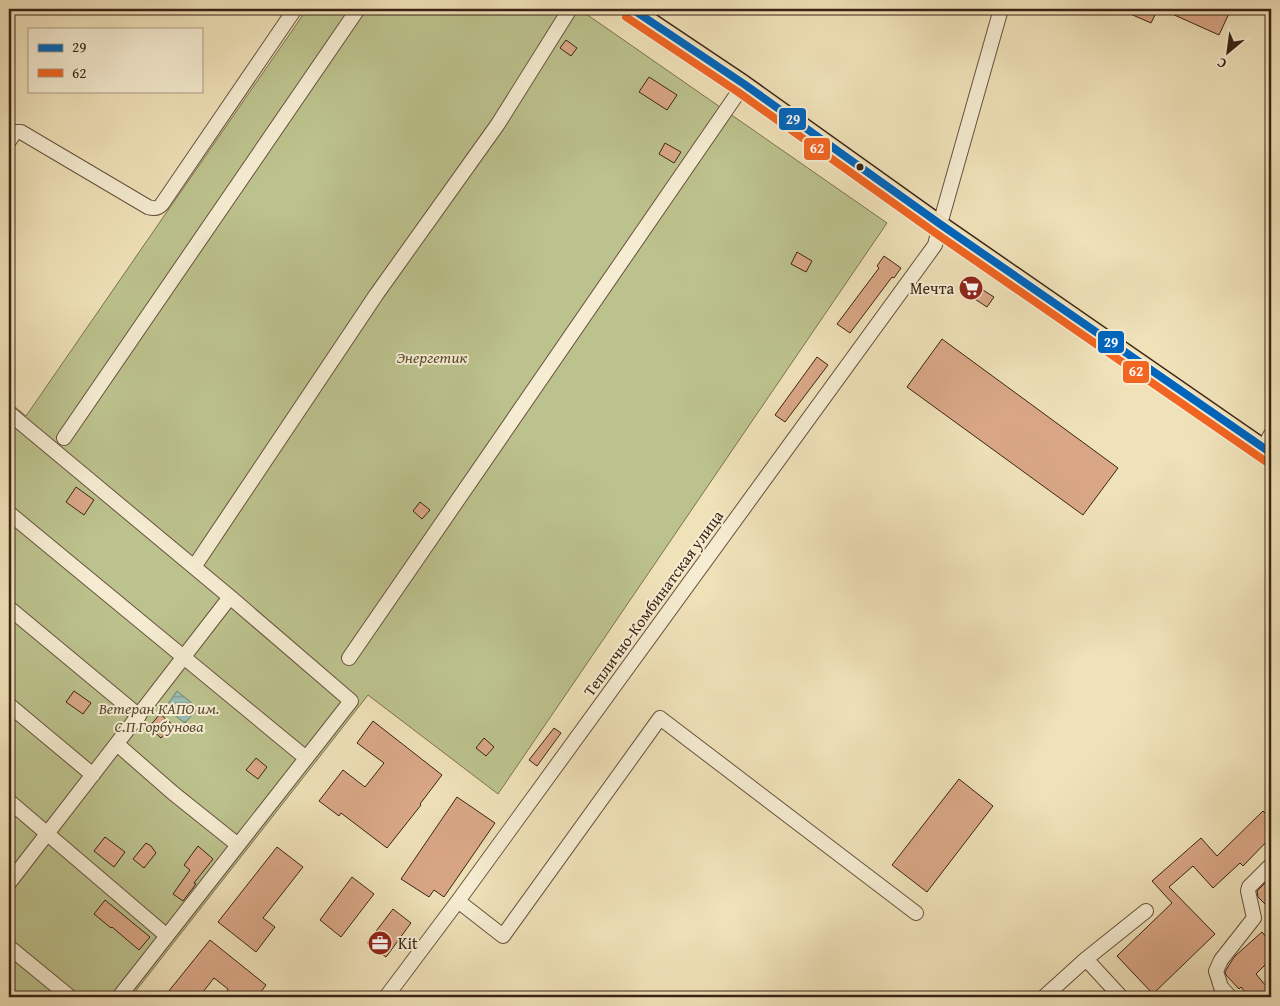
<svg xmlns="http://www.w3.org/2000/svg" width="1280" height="1006" font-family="'Gentium Book Plus',serif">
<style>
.garden{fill:#bcc28d;stroke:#7c7250}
.water{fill:url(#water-rules);stroke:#747f73}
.building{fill:#d9a786;stroke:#3b2314}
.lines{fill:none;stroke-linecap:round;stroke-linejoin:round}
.minor-casing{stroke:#68523d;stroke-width:16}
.major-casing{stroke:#3b2314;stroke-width:19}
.minor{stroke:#f5ecd1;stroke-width:14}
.major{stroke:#efe1b8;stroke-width:16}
.bus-1-casing{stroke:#f5ecd1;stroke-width:11}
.bus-2-casing{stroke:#f5ecd1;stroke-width:11}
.bus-1{stroke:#0065bd;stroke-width:8}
.bus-2{stroke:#f26522;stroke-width:8}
.bus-dot{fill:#3b2314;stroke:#f5ecd1;stroke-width:2}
.labels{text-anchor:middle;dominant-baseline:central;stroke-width:4;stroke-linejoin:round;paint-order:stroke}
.poi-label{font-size:16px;fill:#3b2314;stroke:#f5ecd1;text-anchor:end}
.park-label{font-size:16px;font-style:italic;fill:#5b4b32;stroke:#f5ecd1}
.street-label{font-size:16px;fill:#3b2314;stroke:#f5ecd1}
.line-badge{stroke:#f5ecd1;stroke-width:2}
.badge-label{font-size:14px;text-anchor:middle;font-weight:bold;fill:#fff}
</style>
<defs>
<pattern id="water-rules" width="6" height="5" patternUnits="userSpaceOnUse" patternTransform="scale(1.25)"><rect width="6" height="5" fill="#9abcb3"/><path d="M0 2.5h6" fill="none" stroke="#7f9890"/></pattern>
</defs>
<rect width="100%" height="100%" fill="#efe1b8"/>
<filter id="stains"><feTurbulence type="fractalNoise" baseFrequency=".004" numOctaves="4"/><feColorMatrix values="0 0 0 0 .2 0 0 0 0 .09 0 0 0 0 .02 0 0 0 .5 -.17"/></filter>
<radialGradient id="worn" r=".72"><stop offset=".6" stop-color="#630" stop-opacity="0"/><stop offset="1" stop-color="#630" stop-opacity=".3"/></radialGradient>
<path class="garden" d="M307 9H579L887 223 498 794 368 695 131 997H9V402L26 416Z"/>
<path class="water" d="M177 691 198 708 185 723 165 708Z"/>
<path class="building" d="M1119 9H1158L1151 23Z
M1161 9H1231L1219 35Z
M566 40 577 48 571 56 560 48Z
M649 77 677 95 667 110 639 92Z
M665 143 681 152 674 163 659 154Z
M797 252 812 261 806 272 791 264Z
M884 256 901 268 894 278 892 277 850 333 837 324 879 268 877 266Z
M967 280 994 297 987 307 961 290Z
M942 339 1118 468 1083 515 907 387Z
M817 357 828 365 785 422 775 415Z
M76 487 94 500 84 515 66 502Z
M420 502 430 510 422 519 413 511Z
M74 691 91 703 83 714 66 702Z
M160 714 173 725 161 738 149 727Z
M373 721 442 775 420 804 421 805 387 848 341 813 339 816 319 801 343 770 365 787 384 763 357 743Z
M554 728 561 733 537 766 529 760Z
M484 738 494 747 486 756 476 748Z
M256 758 267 767 258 779 246 770Z
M959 779 993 806 927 892 892 865Z
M457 797 495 823 444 897 434 890 429 897 401 879Z
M1263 811 1271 819V837L1243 866 1240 863 1213 888 1193 866 1169 887 1215 934 1153 994 1117 956 1172 903 1152 881 1201 838 1217 856Z
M105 837 125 852 114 867 94 851Z
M146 843 151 846 156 853 144 868 133 859Z
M198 846 213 859 194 883 196 884 183 901 173 894 190 870 184 865Z
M277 847 303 867 263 918 275 927 256 952 218 922Z
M352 877 374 894 341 937 320 920Z
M1271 877V910L1258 897 1257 891Z
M105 900 150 937 139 950 112 927 111 928 94 914Z
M393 909 411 923 386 957 367 943Z
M1262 932 1271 943V959L1256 974 1271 992V997H1249L1241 987 1239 989 1226 975 1225 972 1229 965 1235 956Z
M210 940 266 985 257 997H233L227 993 228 989 214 978 199 997H164Z"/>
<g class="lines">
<defs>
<path id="minor" d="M9 141 15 132H21L148 207C154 209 158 209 162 204L295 9
M9 413 230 597 351 701 119 997
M64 438 358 9
M1264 447 1271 434
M9 513 306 758
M194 567 376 295 498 124 570 9
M9 608 139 716
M349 658 744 84
M9 705 93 775
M117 744 173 793 238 845
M9 801 167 936
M9 883 230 597
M458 901 503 936 660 718 916 913
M9 947 70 997
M1086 959 1121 997
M386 997 458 901 935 245 940 224 1001 9
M1044 997 1086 959 1146 911
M1230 997 1221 987 1216 971 1221 960 1254 918 1248 891 1249 887 1271 865"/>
<path id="major" d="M632 9 744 84 940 224 1271 453"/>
</defs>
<use href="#minor" class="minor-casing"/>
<use href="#major" class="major-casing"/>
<use href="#minor" class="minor"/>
<use href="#major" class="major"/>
<defs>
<path id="bus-1" d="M632 9 744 84 940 224 1271 453"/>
<path id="bus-2" d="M626 17 738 92 934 232 1265 461"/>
</defs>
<use href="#bus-1" class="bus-1-casing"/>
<use href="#bus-2" class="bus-2-casing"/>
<use href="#bus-1" class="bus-1"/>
<use href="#bus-2" class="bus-2"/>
</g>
<defs>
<symbol id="supermarket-disc" viewBox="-11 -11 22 22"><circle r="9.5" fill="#8f2418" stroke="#f5ecd1"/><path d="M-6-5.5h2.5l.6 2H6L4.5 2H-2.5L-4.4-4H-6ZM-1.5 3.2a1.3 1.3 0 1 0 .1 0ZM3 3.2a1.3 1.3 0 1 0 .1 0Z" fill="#fff"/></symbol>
<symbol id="office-disc" viewBox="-11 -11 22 22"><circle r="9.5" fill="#8f2418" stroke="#f5ecd1"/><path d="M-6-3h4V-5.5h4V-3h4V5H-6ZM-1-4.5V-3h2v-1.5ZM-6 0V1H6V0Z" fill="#fff"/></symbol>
</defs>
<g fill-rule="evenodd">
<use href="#supermarket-disc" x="957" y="274" width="28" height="28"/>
<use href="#office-disc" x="366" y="929" width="28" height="28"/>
</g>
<circle class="bus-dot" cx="860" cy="167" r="4.5"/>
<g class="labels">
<g class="poi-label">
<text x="954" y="288">Мечта</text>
<text x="398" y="943" text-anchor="start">Kit</text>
</g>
<g class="park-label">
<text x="432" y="357">Энергетик</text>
<text x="159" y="708">Ветеран КАПО им.<tspan x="159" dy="18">С.П Горбунова</tspan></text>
</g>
<g class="street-label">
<text transform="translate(653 603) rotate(-54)">Теплично-Комбинатская улица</text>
</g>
</g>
<g class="line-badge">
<rect x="778" y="107" width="29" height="24" rx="5" fill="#0065bd"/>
<rect x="803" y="137" width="28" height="24" rx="5" fill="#f26522"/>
<rect x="1097" y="330" width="28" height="24" rx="5" fill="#0065bd"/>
<rect x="1122" y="360" width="28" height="24" rx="5" fill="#f26522"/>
</g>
<g class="badge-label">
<text x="793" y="124">29</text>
<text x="817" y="153">62</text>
<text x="1111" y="347">29</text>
<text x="1136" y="376">62</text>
</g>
<rect width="1280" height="1006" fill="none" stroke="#efe1b8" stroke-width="30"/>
<rect x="10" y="10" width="1260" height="986" fill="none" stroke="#3b2314" stroke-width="2.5"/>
<rect x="15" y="15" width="1250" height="976" fill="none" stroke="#3b2314"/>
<rect x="28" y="28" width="175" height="65" fill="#f5ecd1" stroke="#ab9c85"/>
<rect x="38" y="44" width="25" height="8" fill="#0065bd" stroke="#ab9c85"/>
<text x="72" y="52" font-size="15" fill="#3b2314">29</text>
<rect x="38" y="69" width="25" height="8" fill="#f26522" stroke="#ab9c85"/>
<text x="72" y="78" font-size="15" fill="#3b2314">62</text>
<g transform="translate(1228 52) rotate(209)" stroke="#f5ecd1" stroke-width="4" paint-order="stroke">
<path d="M0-4L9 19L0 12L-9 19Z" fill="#3b2314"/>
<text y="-8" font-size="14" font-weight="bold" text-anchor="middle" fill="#3b2314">С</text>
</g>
<rect width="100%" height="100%" filter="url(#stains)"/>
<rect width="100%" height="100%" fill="url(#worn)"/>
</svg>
